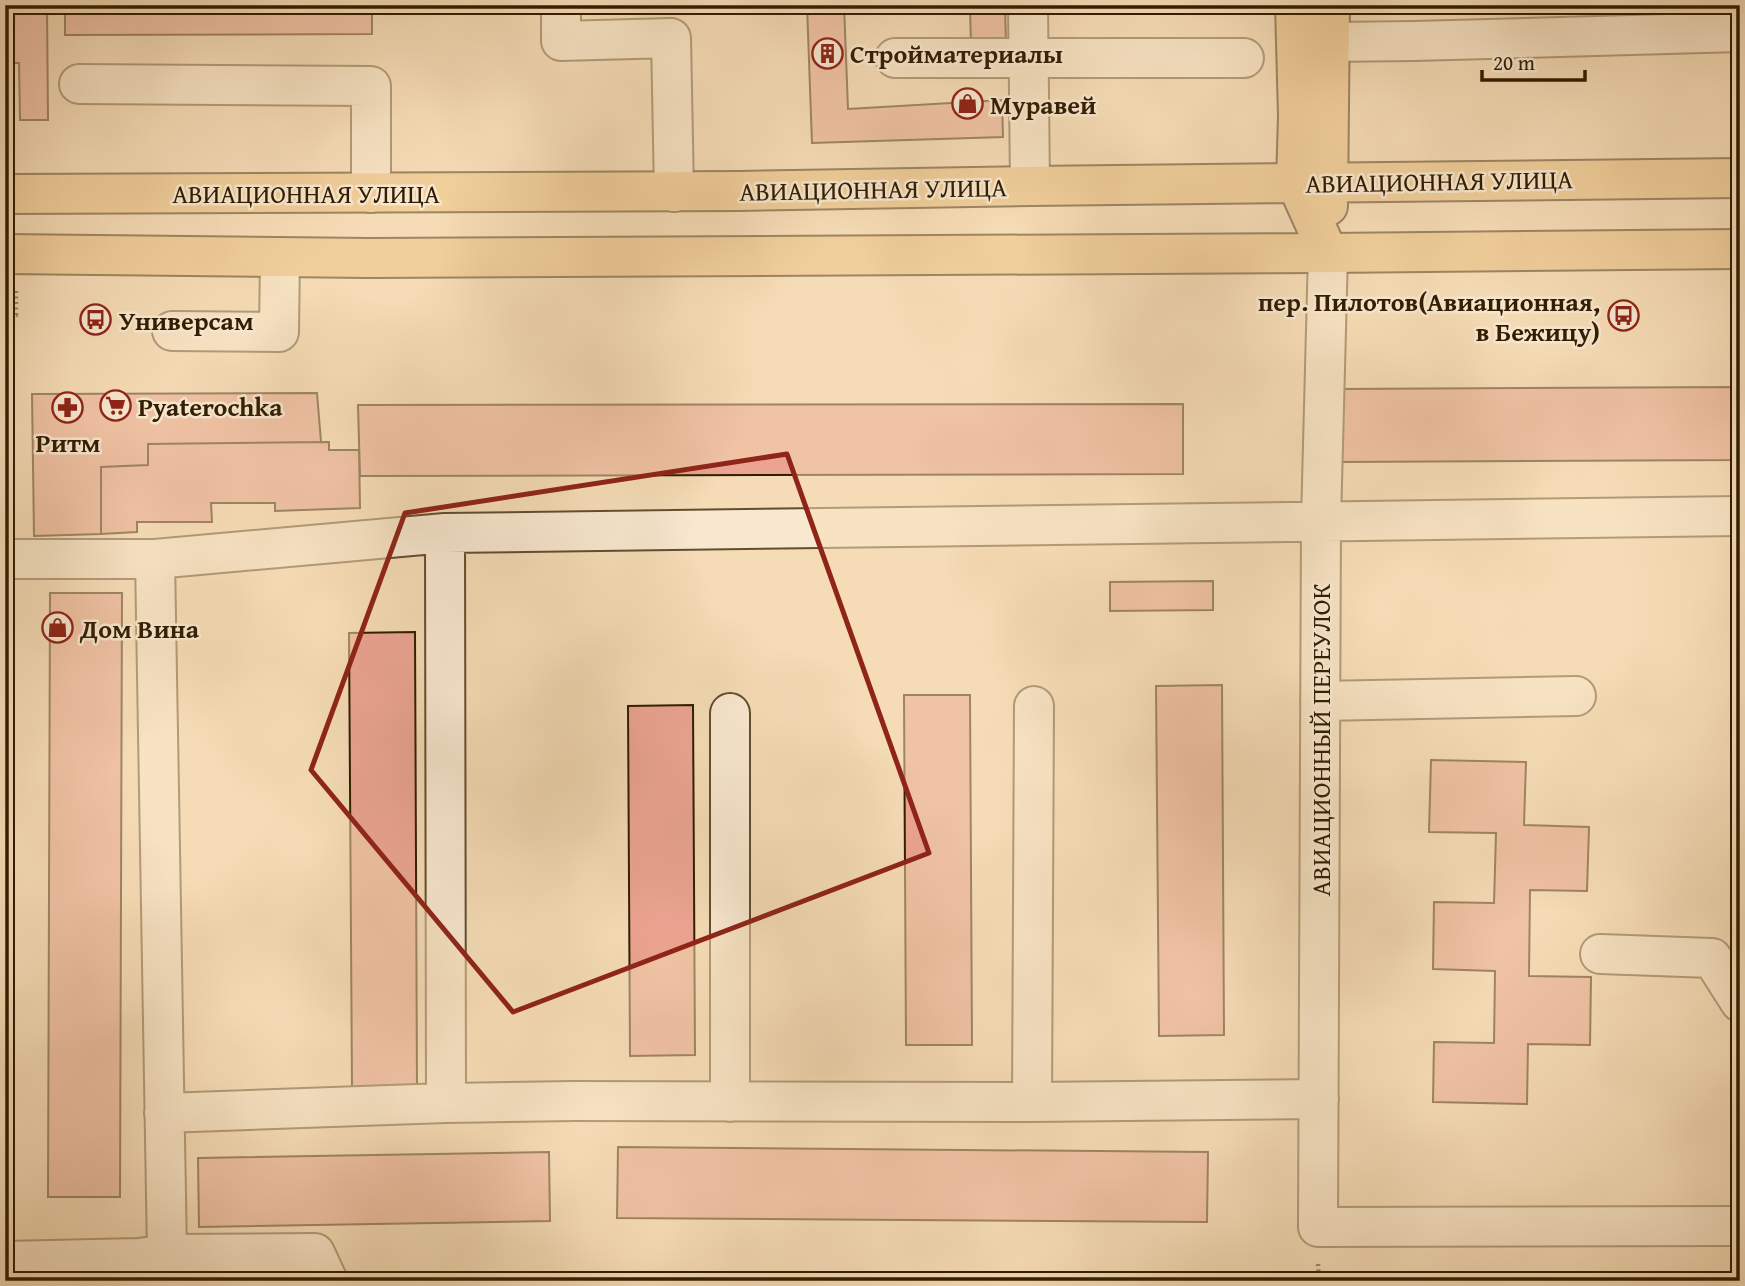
<svg xmlns="http://www.w3.org/2000/svg" width="1745" height="1286" font-family="'Gentium Book Plus',serif">
<style>
.building{fill:#eba491;stroke:#311d00;stroke-width:2}
.lines{fill:none;stroke-linecap:round;stroke-linejoin:round}
.minor-casing{stroke:#624d2e;stroke-width:42}
.major-casing{stroke:#311d00;stroke-width:42}
.path{stroke:#311d00;stroke-width:4.5;stroke-dasharray:2 3.5;stroke-linecap:butt}
.minor{stroke:#f8e8d0;stroke-width:38}
.major{stroke:#eabe7b;stroke-width:38}
.marked{fill:none;stroke:#8f2418;stroke-width:5;stroke-linejoin:round}
.labels{text-anchor:middle;dominant-baseline:central;stroke-width:5;stroke-linejoin:round;paint-order:stroke}
.poi-label{font-size:26px;font-weight:bold;fill:#311d00;stroke:#f8e8d0;text-anchor:start}
.street-label{font-size:26px;fill:#311d00;stroke:#f8e8d0}
</style>
<rect width="100%" height="100%" fill="#f5dcb6"/>
<filter id="stains"><feTurbulence type="fractalNoise" baseFrequency=".00286" numOctaves="4"/><feColorMatrix values="0 0 0 0 .2 0 0 0 0 .09 0 0 0 0 .02 0 0 0 .5 -.17"/></filter>
<radialGradient id="worn" r=".72"><stop offset=".6" stop-color="#630" stop-opacity="0"/><stop offset="1" stop-color="#630" stop-opacity=".3"/></radialGradient>
<path class="building" d="M5 5H47L48 120H20L19 63H5Z
M65 5H372V34L65 35Z
M807 5H844L848 109 1002 100 1003 137 812 143Z
M925 5H1005L1006 46H971L970 7 925 10Z
M1740 387V460L1337 462 1336 389Z
M317 393 321 442 148 444V465L101 467V534L34 536 32 394Z
M1183 404V474L360 476 358 405Z
M329 442V450H359L360 508 275 511V503H211L212 522H137V532L101 534V467L148 465V444Z
M1213 581V610L1110 611V582Z
M50 593H122L120 1197H48Z
M415 632 417 1088H352L349 633Z
M1222 685 1224 1035 1159 1036 1156 686Z
M904 695H970L972 1045H906Z
M693 705 695 1055 630 1056 628 706Z
M1431 760 1526 762 1524 825 1589 827 1587 891 1530 890 1529 976 1591 977 1590 1045 1528 1044 1527 1104 1433 1102 1434 1042 1494 1043 1495 971 1433 969 1434 902 1494 903 1496 833 1429 832Z
M618 1147 1208 1152 1207 1222 617 1218Z
M549 1152 550 1221 199 1227 198 1158Z"/>
<g class="lines">
<defs>
<path id="minor" d="M561 5V41L671 38 674 192
M1028 5 1030 186
M1330 42 1414 41 1740 32
M895 58H1244
M79 84 371 86V193
M1328 253 1321 521 1318 1227 1740 1226
M172 331 279 332 280 257
M445 533 446 1103
M5 559H155L445 533 1740 516
M155 559 167 1254
M1320 701 1576 696
M1600 954 1712 958 1740 1002
M730 1102V713
M1032 1102 1034 706
M164 1113 446 1103 574 1101 1032 1102 1319 1099
M5 1261 139 1258 167 1254 315 1253 328 1281"/>
<path id="major" d="M1295 5 1298 116 1296 182 1328 253
M5 194 740 191 1030 186 1740 178
M1328 206 1330 5
M5 254 369 258 1328 253 1740 249"/>
</defs>
<use href="#minor" class="minor-casing"/>
<use href="#major" class="major-casing"/>
<path class="path" d="M5 314 16 315V288
M1318 1264 1319 1281"/>
<use href="#minor" class="minor"/>
<use href="#major" class="major"/>
</g>
<path d="M0 0H1745V1286H0ZM787 454 929 853 513 1012 311 770 405 513Z" fill="#f5dcb6" fill-opacity=".55" fill-rule="evenodd"/>
<path class="marked" d="M787 454 929 853 513 1012 311 770 405 513Z"/>
<defs>
<symbol id="building-ring" viewBox="-11 -11 22 22"><circle r="9.5" fill="#f8e8d0" stroke="#8f2418" stroke-width="1.5"/><path d="M-4-6H4V6H1V3H-1V6H-4ZM-2.5-4.3h1.7v1.8h-1.7ZM.8-4.3h1.7v1.8H.8ZM-2.5-1h1.7V.8h-1.7ZM.8-1h1.7V.8H.8Z" fill="#8f2418"/></symbol>
<symbol id="shop-ring" viewBox="-11 -11 22 22"><circle r="9.5" fill="#f8e8d0" stroke="#8f2418" stroke-width="1.5"/><path d="M-5-2.5h2.3a2.7 3.5 0 0 1 5.4 0H5L5.5 6h-11ZM-1.5-2.5h3a1.5 2.3 0 0 0-3 0Z" fill="#8f2418"/></symbol>
<symbol id="bus-ring" viewBox="-11 -11 22 22"><circle r="9.5" fill="#f8e8d0" stroke="#8f2418" stroke-width="1.5"/><path d="M-5-6H5V4H4V6H2V4H-2V6H-4V4H-5ZM-3.5-4V0h7V-4ZM-3.5 1.2v1.5H-2V1.2ZM2 1.2v1.5H3.5V1.2Z" fill="#8f2418"/></symbol>
<symbol id="supermarket-ring" viewBox="-11 -11 22 22"><circle r="9.5" fill="#f8e8d0" stroke="#8f2418" stroke-width="1.5"/><path d="M-6-5.5h2.5l.6 2H6L4.5 2H-2.5L-4.4-4H-6ZM-1.5 3.2a1.3 1.3 0 1 0 .1 0ZM3 3.2a1.3 1.3 0 1 0 .1 0Z" fill="#8f2418"/></symbol>
<symbol id="pharmacy-ring" viewBox="-11 -11 22 22"><circle r="9.5" fill="#f8e8d0" stroke="#8f2418" stroke-width="1.5"/><path d="M-2-6h4v4h4v4h-4v4h-4v-4h-4v-4h4Z" fill="#8f2418"/></symbol>
</defs>
<g fill-rule="evenodd">
<use href="#building-ring" x="810" y="36" width="35" height="35"/>
<use href="#shop-ring" x="950" y="86" width="35" height="35"/>
<use href="#bus-ring" x="1606" y="298" width="35" height="35"/>
<use href="#bus-ring" x="78" y="302" width="35" height="35"/>
<use href="#supermarket-ring" x="98" y="388" width="35" height="35"/>
<use href="#pharmacy-ring" x="50" y="390" width="35" height="35"/>
<use href="#shop-ring" x="40" y="610" width="35" height="35"/>
</g>
<g class="labels">
<g class="poi-label">
<text x="850" y="53">Стройматериалы</text>
<text x="990" y="104">Муравей</text>
<text x="1600" y="301" text-anchor="end">пер. Пилотов(Авиационная,<tspan x="1600" dy="30">в Бежицу)</tspan></text>
<text x="119" y="320">Универсам</text>
<text x="138" y="406">Pyaterochka</text>
<text x="68" y="442" text-anchor="middle">Ритм</text>
<text x="80" y="628">Дом Вина</text>
</g>
<g class="street-label">
<text transform="translate(1439 181) rotate(-1)">АВИАЦИОННАЯ УЛИЦА</text>
<text transform="translate(873 189) rotate(-1)">АВИАЦИОННАЯ УЛИЦА</text>
<text x="306" y="193">АВИАЦИОННАЯ УЛИЦА</text>
<text transform="translate(1320 740) rotate(-90)">АВИАЦИОННЫЙ ПЕРЕУЛОК</text>
</g>
</g>
<rect width="1745" height="1286" fill="none" stroke="#f5dcb6" stroke-width="28"/>
<rect x="7" y="7" width="1731" height="1272" fill="none" stroke="#311d00" stroke-width="3.5"/>
<rect x="14" y="14" width="1717" height="1258" fill="none" stroke="#311d00" stroke-width="2"/>
<path d="M1482 70v10h103v-10" fill="none" stroke="#311d00" stroke-width="3.5"/>
<text x="1493" y="70" font-size="21" fill="#311d00" stroke="#f8e8d0" stroke-width="5" paint-order="stroke">20 m</text>
<rect width="100%" height="100%" filter="url(#stains)"/>
<rect width="100%" height="100%" fill="url(#worn)"/>
</svg>
